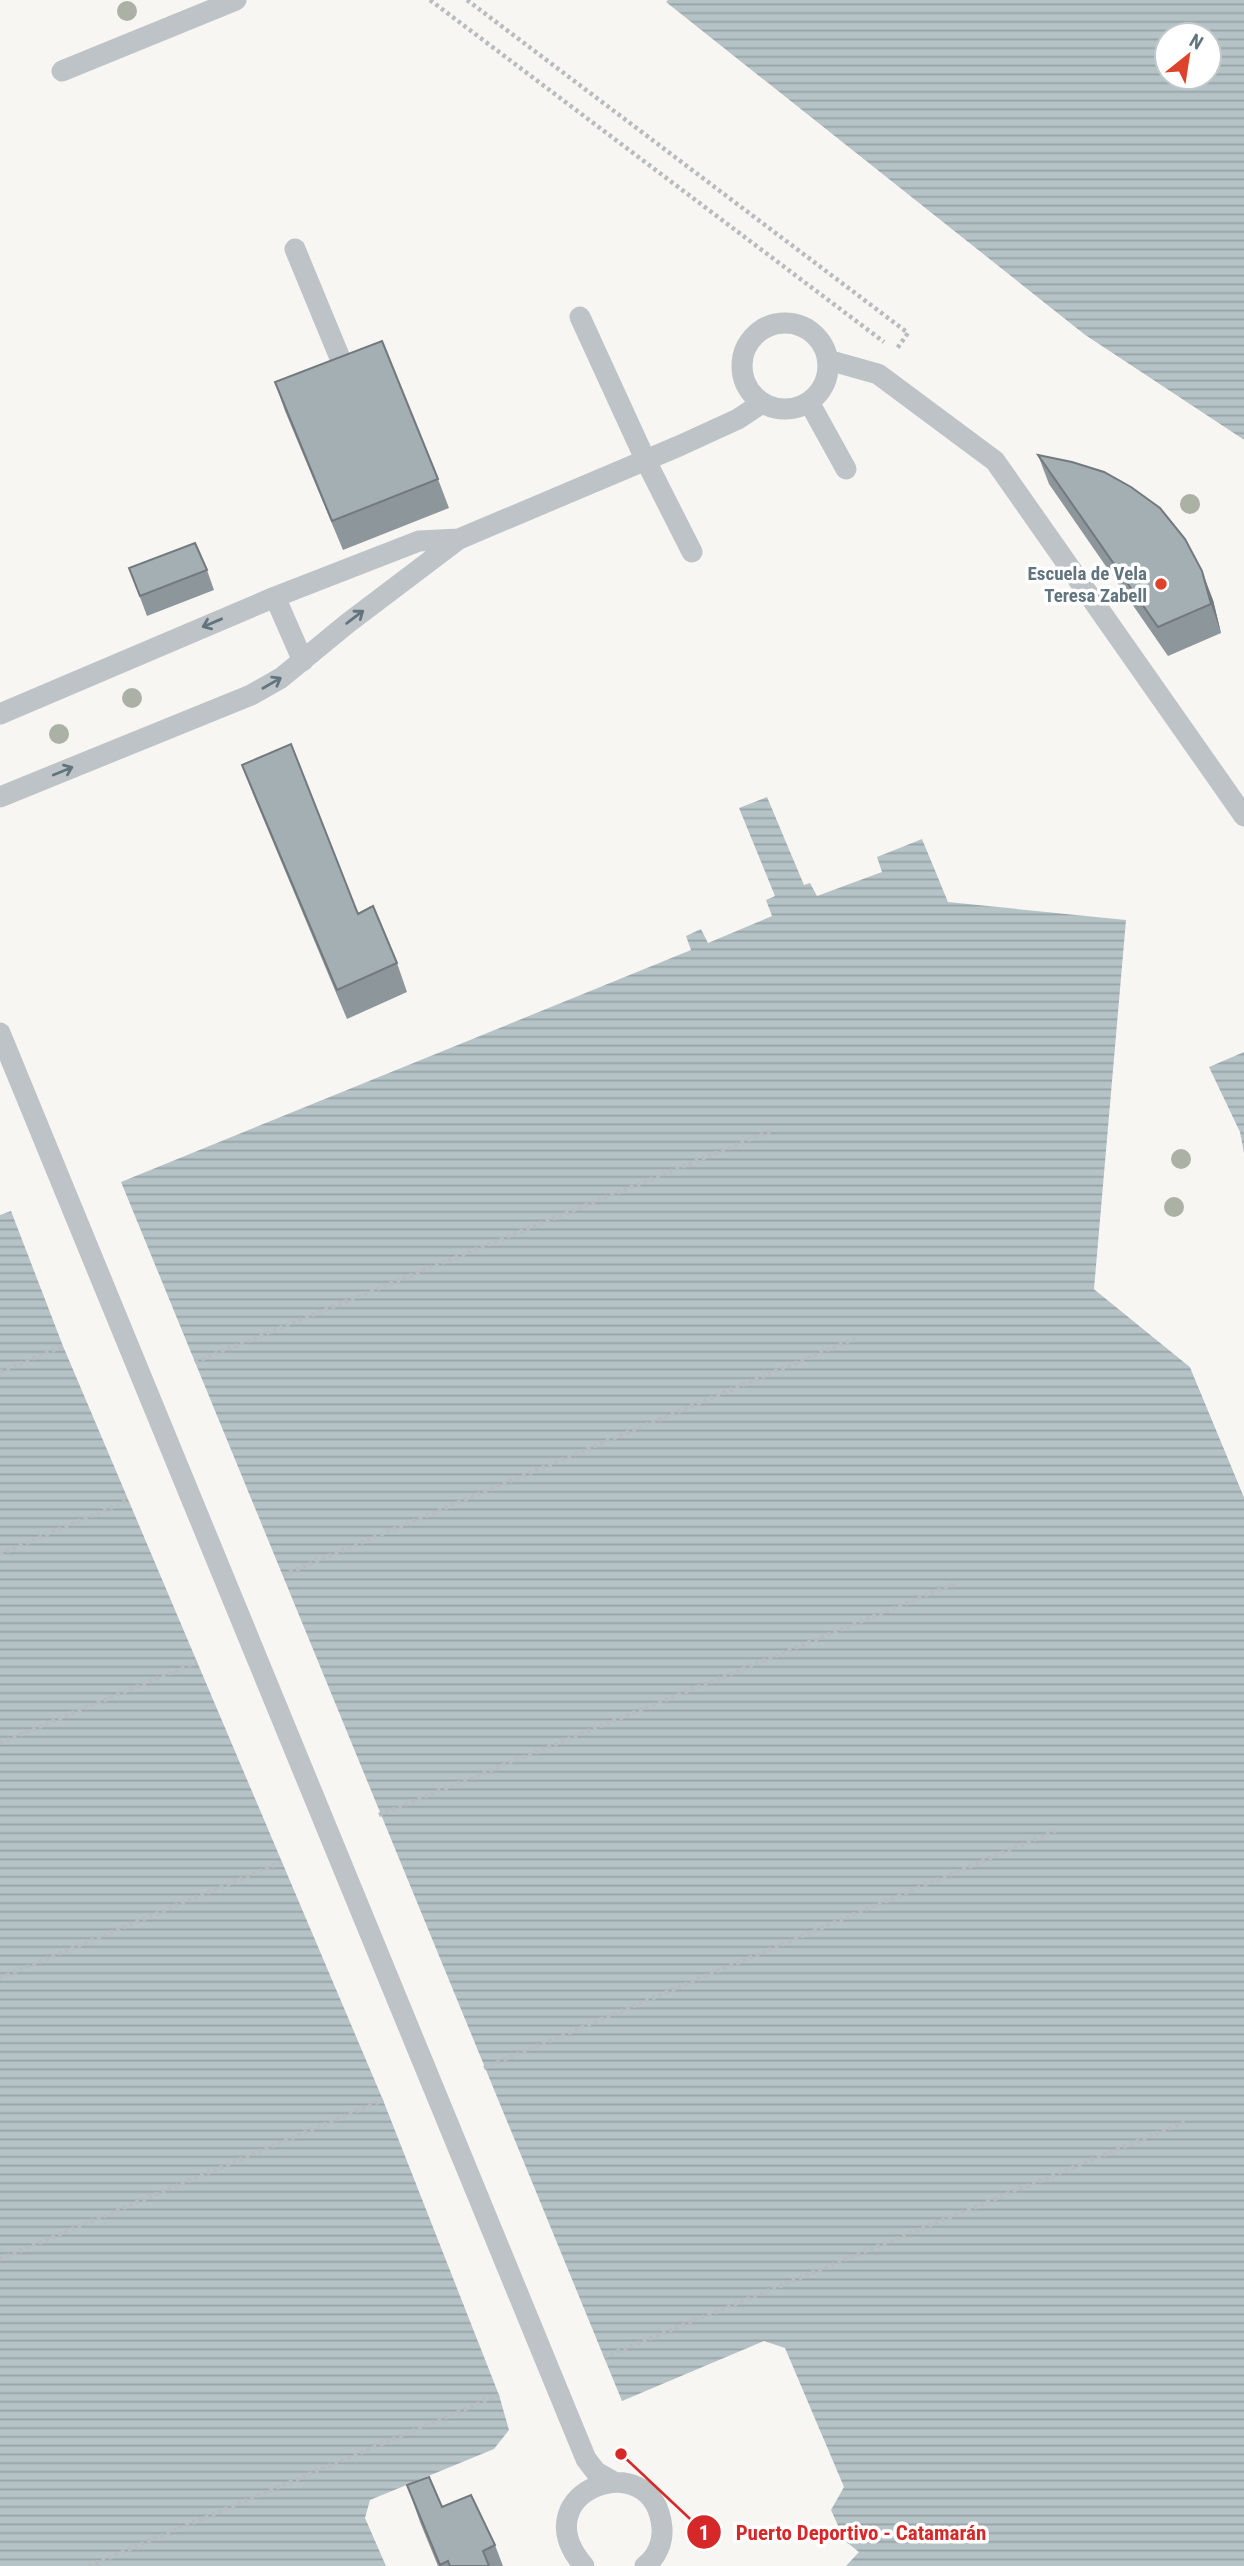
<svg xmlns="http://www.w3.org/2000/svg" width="1244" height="2566" font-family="'Roboto Condensed',sans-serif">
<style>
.water{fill:url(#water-rules);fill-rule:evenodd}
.pier{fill:#f7f6f3}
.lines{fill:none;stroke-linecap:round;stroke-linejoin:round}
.path{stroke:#b8bcbe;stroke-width:4.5;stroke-dasharray:3.5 3.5;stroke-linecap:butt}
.service{stroke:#bdc3c6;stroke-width:21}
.tree{fill:#abb2a5}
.wall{fill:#8d969a}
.shaded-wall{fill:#737a7d}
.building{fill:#a4afb3;stroke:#737a7d;stroke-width:2}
.oneway{stroke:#62757e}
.poi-dot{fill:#de422d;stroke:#fff;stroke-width:2.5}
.labels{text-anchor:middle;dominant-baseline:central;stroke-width:7;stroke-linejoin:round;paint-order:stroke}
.poi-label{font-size:19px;font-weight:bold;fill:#62757e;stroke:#fff;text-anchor:end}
.leader{fill:none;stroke:#d62828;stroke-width:2.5}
.callout-dot{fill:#d62828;stroke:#fff;stroke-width:2.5}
.mark-label{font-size:21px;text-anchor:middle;font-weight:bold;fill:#fff}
.callout-label{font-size:21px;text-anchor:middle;font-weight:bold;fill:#d62828;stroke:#fff;stroke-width:7;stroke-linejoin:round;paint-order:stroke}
</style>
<defs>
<pattern id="water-rules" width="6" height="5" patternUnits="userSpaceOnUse" patternTransform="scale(1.75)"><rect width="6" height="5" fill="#b5c3c6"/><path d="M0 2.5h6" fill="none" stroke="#97a3a6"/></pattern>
</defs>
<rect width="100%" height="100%" fill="#f7f6f3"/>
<path class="water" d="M668 0H1244V440L1085 335 666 2ZM1167 35H1209V77H1167Z
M767 797 804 885 810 883 817 896 882 872 877 857 922 839 948 902 1126 920 1094 1289 1190 1367 1244 1497V2566H846L859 2552 845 2541 831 2510 844 2487 785 2348 764 2341 622 2401 121 1182 691 950 686 936 701 929 708 943 772 916 766 900 775 896 739 808Z
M1244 1052V1153L1240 1132 1209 1067Z
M11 1211 63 1346 383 2100 499 2395 509 2430 494 2449 370 2500 365 2518 386 2566H0V1215Z"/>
<path class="pier" d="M663 0 1085 335 1244 440V443L1083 338 664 5Z
M1094 1289H1101L1193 1365 1244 1488V1497L1190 1367Z"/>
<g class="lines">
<path class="path" d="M430 0 884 342
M467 0 908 333 896 350
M195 1362 771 1131
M0 1372 63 1346
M0 1554 129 1500
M283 1575 856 1338
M0 1743 197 1662
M379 1815 954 1584
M0 1978 282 1862
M484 2068 1055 1831
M0 2259 383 2100
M604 2357 1185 2122
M89 2566 499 2395"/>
<path class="service" d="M62 71 236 0
M295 249 340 358
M580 317 646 461 692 552
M742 366a43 43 0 1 1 86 0a43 43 0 1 1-86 0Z
M828 360 878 374 995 461 1244 816
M809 402 846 469
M275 597 303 661
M0 714 275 597 419 541 459 539
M0 797 251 695 281 678 348 623 459 539 679 446 738 419 762 403
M0 1033 586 2459 596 2472 612 2481
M584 2566C519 2491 655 2442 662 2528 663 2542 657 2557 645 2566"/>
</g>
<g class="tree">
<circle cx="127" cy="11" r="10"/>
<circle cx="1190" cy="504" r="10"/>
<circle cx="132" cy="698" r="10"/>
<circle cx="59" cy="734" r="10"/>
<circle cx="1181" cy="1159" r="10"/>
<circle cx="1174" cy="1207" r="10"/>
</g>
<path class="wall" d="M275 382 438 479 449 508 343 550 285 411Z
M1038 455 1213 600 1221 633 1168 656 1049 484Z
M129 568 207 570 214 590 147 616Z
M242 765 397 963 407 992 347 1019 253 794Z
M407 2485 442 2507 495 2545 503 2566H438L420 2522Z"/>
<path class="shaded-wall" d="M1202 571 1213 600 1221 633 1211 604Z"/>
<path class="building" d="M382 341 438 479 332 521 275 382Z
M1038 455 1072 462 1104 472 1131 487 1160 508 1185 539 1202 571 1211 604 1158 627Z
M195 543 207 570 140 596 129 568Z
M291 744 358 914 373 906 397 963 337 990 242 765Z
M429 2477 442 2507 471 2495 495 2545 483 2551 489 2566H450L448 2561 440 2565 407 2485Z"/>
<defs><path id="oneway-shaft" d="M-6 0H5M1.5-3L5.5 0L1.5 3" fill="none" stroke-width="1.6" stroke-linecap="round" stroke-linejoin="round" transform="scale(1.75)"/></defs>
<g class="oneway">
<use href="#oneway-shaft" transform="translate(355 617) rotate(-37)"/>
<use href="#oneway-shaft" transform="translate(212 623) rotate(157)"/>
<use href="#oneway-shaft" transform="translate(272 683) rotate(-30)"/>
<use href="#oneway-shaft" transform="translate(63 771) rotate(-22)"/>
</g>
<circle class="poi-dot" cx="1161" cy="584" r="7"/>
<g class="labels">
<g class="poi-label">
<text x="1147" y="573">Escuela de Vela<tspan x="1147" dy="22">Teresa Zabell</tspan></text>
</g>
</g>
<path class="leader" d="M621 2454L704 2532"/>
<g class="callout-dot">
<circle cx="621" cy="2454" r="7"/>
<circle cx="704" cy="2532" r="18"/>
</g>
<g class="mark-label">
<text x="704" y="2540">1</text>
</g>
<g class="callout-label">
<text x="861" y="2540">Puerto Deportivo - Catamarán</text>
</g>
<g transform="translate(1188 56) rotate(30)"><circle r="33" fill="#ffffff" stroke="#c0c8cb" stroke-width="2"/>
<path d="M0-5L12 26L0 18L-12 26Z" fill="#de422d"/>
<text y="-10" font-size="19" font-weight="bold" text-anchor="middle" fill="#62757e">N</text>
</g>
</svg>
